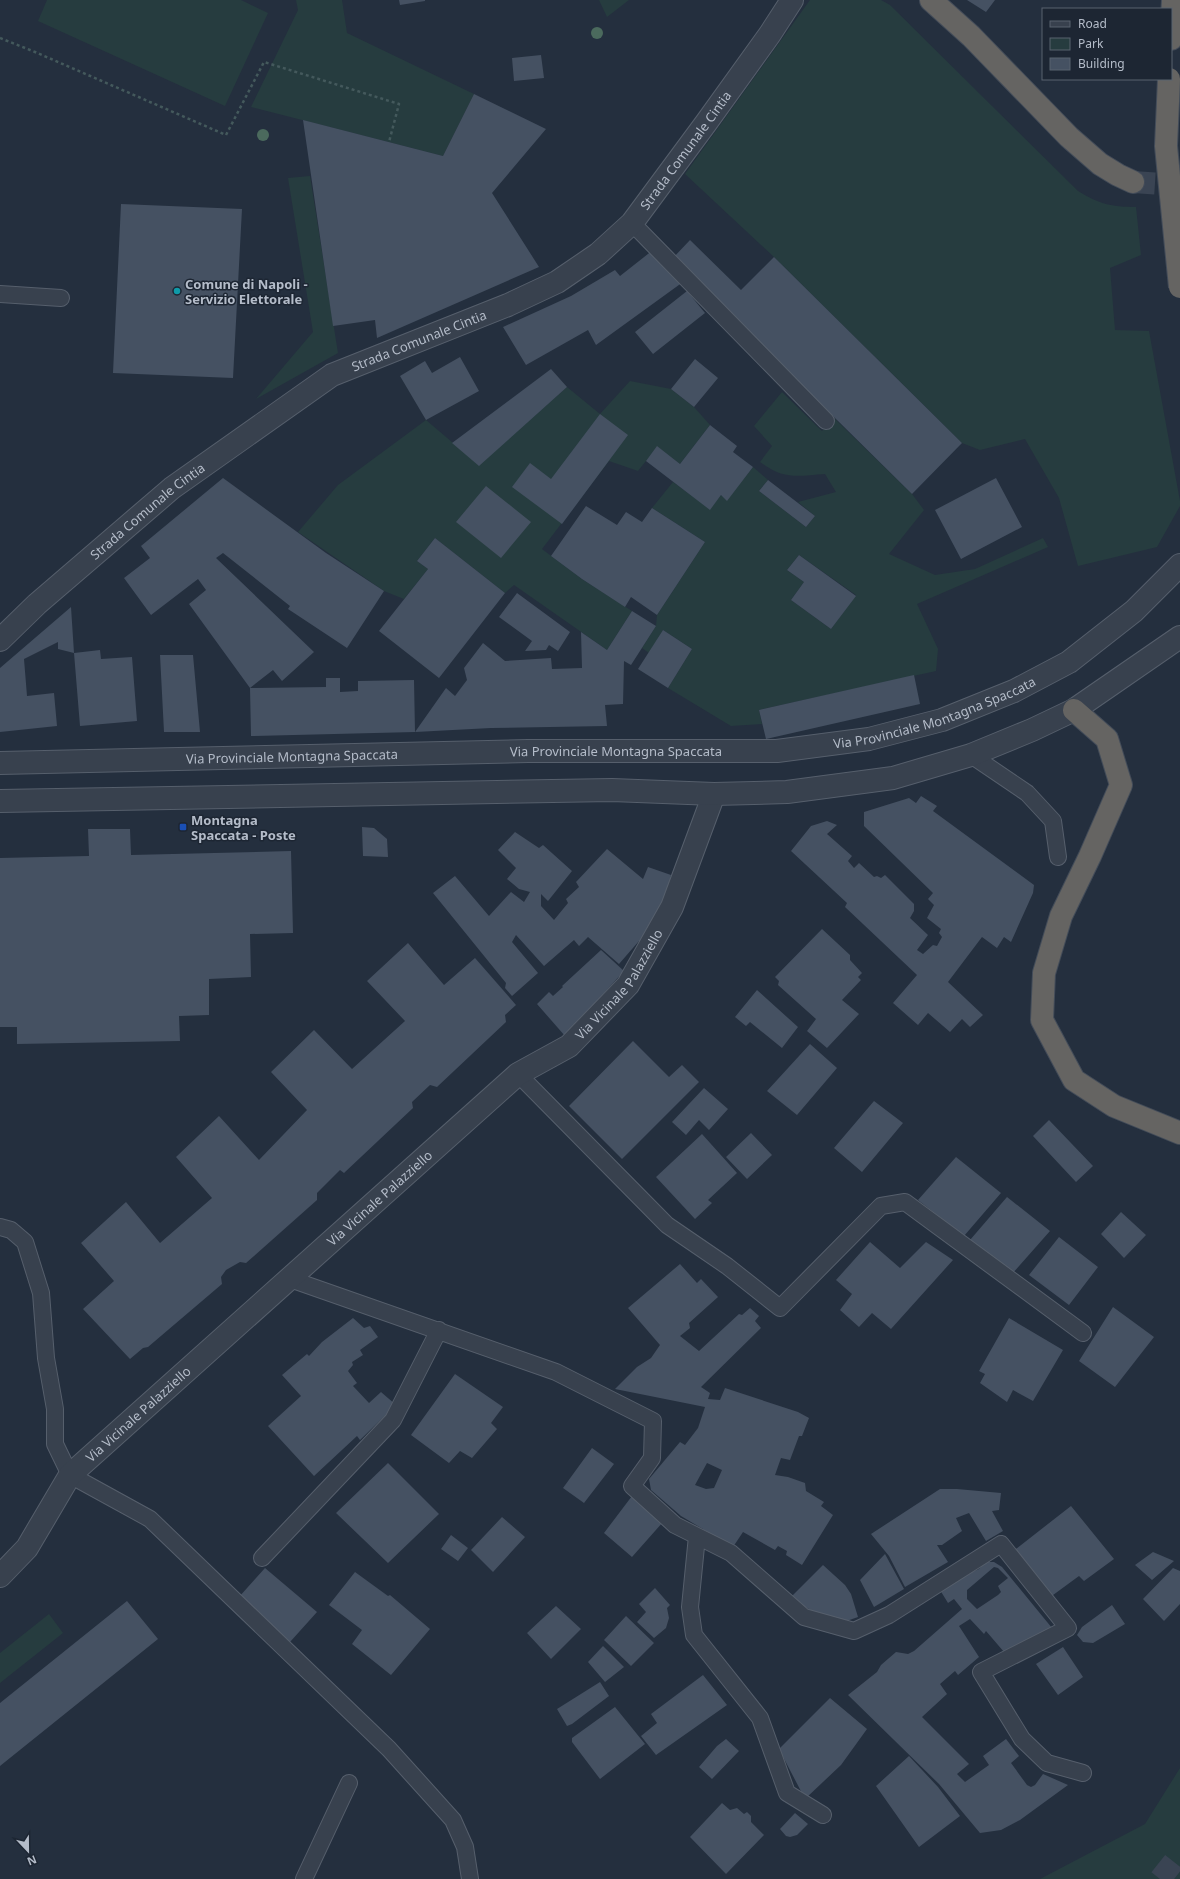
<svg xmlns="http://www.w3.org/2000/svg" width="1180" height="1879" font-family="'Noto Sans',sans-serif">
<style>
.green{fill:#263c3f;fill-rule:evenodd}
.building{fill:#455162;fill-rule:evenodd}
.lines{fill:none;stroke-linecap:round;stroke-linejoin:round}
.trunk-tunnel{stroke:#3a4453;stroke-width:22;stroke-dasharray:22 11;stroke-linecap:butt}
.service-casing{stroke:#565f6c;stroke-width:18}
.minor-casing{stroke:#565f6c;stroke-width:24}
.tertiary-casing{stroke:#565f6c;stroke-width:24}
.trunk-casing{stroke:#434c59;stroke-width:24}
.path{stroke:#44595c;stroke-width:2.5;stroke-dasharray:3 3;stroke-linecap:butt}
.service{stroke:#38414e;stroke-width:16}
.minor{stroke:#38414e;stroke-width:22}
.tertiary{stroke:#38414e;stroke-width:22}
.trunk{stroke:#656462;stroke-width:22}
.trunk-bridge-casing{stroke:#434c59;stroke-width:24;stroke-linecap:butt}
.trunk-bridge{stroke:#656462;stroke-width:22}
.tree{fill:#4b6a5d}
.culture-dot{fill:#0f9aa8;stroke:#1d2633;stroke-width:1.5}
.transit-dot{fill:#1a4fb4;stroke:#1d2633;stroke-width:1.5}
.labels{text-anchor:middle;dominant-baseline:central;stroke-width:3;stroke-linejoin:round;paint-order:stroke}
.street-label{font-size:13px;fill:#b4bcc9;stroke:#1d2633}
.poi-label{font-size:13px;font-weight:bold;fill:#b4bcc9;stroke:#1d2633;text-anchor:start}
</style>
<rect width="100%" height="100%" fill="#242f3e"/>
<path class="green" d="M47 0H241L268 13 225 106 38 21Z
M296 0H342L347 33 474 94 443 156 251 107 298 10Z
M599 0H629L607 17Z
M810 0H881L890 5 1078 191C1099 204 1112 207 1136 207L1141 255 1110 268 1115 330 1149 331 1180 501V506L1157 547 1078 566 1059 498 1025 439 980 450 962 443 774 257 685 174Z
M310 176 338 353 256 399 313 332 288 178Z
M630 381 671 389 694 407 710 425 680 464 657 447 638 471 609 461 542 549 582 579 632 611 607 650 514 585 505 593 435 538 417 561 428 569 404 599 384 591 298 532 338 485 426 420 479 465 567 387 600 414Z
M782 392 822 431 834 418 912 494 924 510 889 554 935 575 975 569 1043 538 1048 547 917 604 938 649 936 671 759 710 762 724 731 726 668 688 692 649 663 630 649 653 642 648 656 626 657 615 705 542 652 508 673 482 710 509 721 495 727 500 753 467 768 480 759 491 806 527 815 516 798 502 836 492 825 474C797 476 784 480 760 462L772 446 754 426ZM799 555 856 595 831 629 791 600 804 582 787 570Z
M49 1614 63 1633 0 1683V1653Z
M1180 1768V1879H1040L1145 1824Z"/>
<path class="building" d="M399 0H425V1L400 5Z
M967 0H995L986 12Z
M541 55 544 78 514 81 512 58Z
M474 94 546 129 492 193 539 267 377 338 375 320 333 326 303 120 443 156Z
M121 204 242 209 233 378 113 373Z
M690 240 741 290 774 257 962 443 912 494 673 258Z
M653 250 683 282 596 345 588 330 526 365 503 327 571 296 615 270 620 276Z
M687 291 705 313 653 354 635 332Z
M460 357 479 391 426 420 400 376 425 361 432 373Z
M695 359 718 378 694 407 671 389Z
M551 369 567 387 479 466 452 443Z
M600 414 628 435 562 524 512 487 530 463 551 479Z
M710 425 737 446 733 452 753 467 727 501 721 495 710 510 646 461 657 446 680 464Z
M223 478 326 553 384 591 347 648 288 609 290 606 223 553 216 558 314 652 282 681 273 670 250 688 189 604 206 590 198 579 151 615 124 578 150 558 141 546Z
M996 478 1022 527 961 559 935 510Z
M768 480 815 516 806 527 759 491Z
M486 486 531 522 501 558 456 522Z
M586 506 617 525 626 512 642 522 652 508 705 542 657 615 631 597 625 607 582 579 551 556Z
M435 538 505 593 439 678 379 631 428 569 417 561Z
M799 555 856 596 831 629 791 600 804 582 787 570Z
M517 593 570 632 558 651 549 645 546 650 525 651 532 641 499 617Z
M71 607 74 653 100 650 101 659 132 657 137 721 80 726 74 653 58 649V642L24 659 27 696 54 693 57 726 0 732V668Z
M632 611 656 626 631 665 624 661 623 704 605 705 607 726 491 728 415 732 446 688 455 696 467 680 464 668 483 643 505 661 551 658 552 669 582 668 581 632 607 650Z
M663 630 692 649 668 688 638 669Z
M160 655H193L200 732H164Z
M914 675 920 704 766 739 759 710Z
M326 678H340V692L358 691V681L414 680 415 732 251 736 250 688 326 687Z
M921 796 937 806 933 811 1034 885 1033 893 1011 942 1004 937 997 948 982 937 948 982 983 1015 970 1027 962 1019 950 1032 928 1013 918 1025 893 1003 917 975 845 907 847 903 791 851 811 826 827 821 837 825 827 834 852 856 848 861 854 868 859 863 874 877 877 876 881 878 885 875 914 904V911L910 918 928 935 917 950 923 954 933 945 937 946 942 937 939 933 941 929 927 918 934 905 928 899 933 893 864 826V812L909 798 916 803Z
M362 827 374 828 387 839 388 857 363 856Z
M88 829H130L131 855 291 851 293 933 250 934 251 977 209 979V1015L179 1016 180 1041 17 1044V1027H0V858L89 856Z
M515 832 539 848 543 845 572 871 548 901 541 894V906L554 920 568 903 566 899 579 887 576 882 607 849 643 879 648 867 671 875 663 911 644 943 639 941 619 964 588 937 579 946 574 940 544 966 516 935 512 942 538 973 512 996 505 988 506 983 433 893 455 876 489 916 511 892 524 902 530 892 519 889 507 879 516 868 498 850Z
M822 929 850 955V960L862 973 858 977 861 980 842 1000 859 1014 827 1048 807 1031 816 1019 778 985 779 981 775 977Z
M408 943 444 985 475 958 516 1005 505 1015 506 1022 437 1087 430 1085 412 1102 413 1108 344 1173 340 1170 317 1193V1200L246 1263 240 1262 226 1270 221 1277 222 1284 148 1347 143 1348 130 1359 83 1309 114 1281 81 1243 126 1202 160 1243 212 1198 176 1157 219 1116 259 1160 307 1110 271 1072 314 1030 352 1069 405 1021 367 981Z
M601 950 624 971 565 1036 537 1004 549 992 553 996 563 987 562 986Z
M757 990 798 1027 782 1048 750 1022 746 1026 735 1017Z
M633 1041 669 1077 682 1065 699 1082 622 1159 569 1106Z
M810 1044 837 1068 797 1115 767 1091Z
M704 1088 728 1109 709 1130 699 1120 686 1135 672 1122Z
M874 1101 903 1123 862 1172 834 1148Z
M1049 1120 1093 1166 1076 1182 1033 1136Z
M751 1133 772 1155 747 1179 726 1157Z
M702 1134 737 1173 708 1200 712 1203 695 1219 656 1177Z
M956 1157 1001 1193 964 1236 918 1200Z
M1007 1197 1050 1231 1012 1274 970 1240Z
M1121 1212 1146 1235 1124 1258 1101 1234Z
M1059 1237 1098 1267 1069 1305 1029 1275Z
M870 1242 900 1268 926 1242 953 1260 891 1329 872 1313 859 1327 840 1310 852 1294 836 1280Z
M680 1264 697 1283 701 1279 718 1297 689 1323 690 1328 680 1336 699 1351 739 1314 742 1315 750 1308 759 1316 755 1321 761 1328 701 1387 710 1393 708 1399 720 1400 725 1388 798 1412 809 1418 802 1436H799L790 1460 781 1458 775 1475 788 1477 805 1483 806 1491 824 1502 821 1506 833 1515 802 1565 786 1555 787 1551 778 1546 775 1550 743 1532 733 1547 681 1516 651 1490 649 1479 680 1442 685 1445 698 1428 705 1407 615 1389 637 1367 651 1358 660 1345 628 1308ZM707 1463 722 1470 714 1488 706 1489 695 1485Z
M1113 1307 1154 1337 1115 1387 1079 1361Z
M353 1318 364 1328 370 1326 378 1337 360 1350 363 1355 352 1362 353 1365 348 1371 357 1383 353 1386 369 1403 381 1392 396 1405 360 1440 357 1436 314 1476 268 1426 301 1396 282 1375 307 1354 309 1356 322 1342Z
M1009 1318 1063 1350 1033 1401 1013 1390 1007 1402 980 1383 985 1374 979 1371Z
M455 1374 503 1407 491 1423 497 1429 472 1458 460 1451 449 1463 411 1435Z
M592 1448 614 1464 584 1503 563 1488Z
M388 1463 439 1514 388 1563 336 1513Z
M940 1489H957L1001 1493 999 1510 992 1511 1003 1531 986 1541 969 1513 956 1518 962 1531 942 1545H937L948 1562 905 1587 889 1556 871 1534Z
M632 1496 663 1522 632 1557 604 1533Z
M1071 1506 1114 1559 1084 1581 1079 1576 1049 1598 1012 1552Z
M502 1517 525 1537 493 1572 471 1550Z
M451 1535 468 1548 458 1561 441 1549Z
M1153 1552 1174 1561 1152 1580 1135 1565Z
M885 1554 904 1589 874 1607 860 1580Z
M985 1562H994L1002 1567 1052 1628 1004 1652 986 1631 984 1634 970 1619 959 1626 979 1657 958 1675 955 1671 940 1684 947 1694 922 1717 969 1764 957 1774 965 1782 989 1765 983 1756 1006 1739 1019 1756 1011 1763 1027 1785 1031 1787 1035 1785 1043 1774 1068 1785 1020 1820 1001 1830 980 1833 939 1784 848 1695 877 1672 881 1665 896 1652 908 1654 914 1651 962 1609 954 1599 948 1603 940 1590 956 1579 979 1569ZM994 1567 998 1568 1008 1578 998 1586 1001 1592 998 1595 977 1609 967 1599V1590Z
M823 1565 845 1585 851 1594 858 1617 841 1623 814 1612 790 1598Z
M265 1568 317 1612 290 1642 239 1597Z
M1173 1568 1180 1571V1604L1164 1621 1143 1599Z
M355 1572 388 1596 390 1595 430 1629 391 1675 352 1644 362 1630 329 1605Z
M655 1588 670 1605 667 1608 669 1618 666 1628 654 1638 637 1622 646 1612 639 1604Z
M127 1601 158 1639 0 1766V1703Z
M1112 1605 1125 1624 1093 1643 1083 1642 1077 1635 1082 1627Z
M556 1606 581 1629 551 1659 527 1633Z
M626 1616 654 1643 631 1666 604 1640Z
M603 1646 624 1667 605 1682 588 1662Z
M1063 1647 1083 1677 1058 1695 1036 1664Z
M703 1675 727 1705 656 1755 641 1736 657 1723 651 1714Z
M600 1682 609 1696 572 1724 567 1726 557 1709Z
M830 1698 867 1729 841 1765 805 1799 779 1749Z
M615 1707 645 1744 600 1779 572 1742V1738Z
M726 1739 739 1751 712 1779 699 1767 717 1746Z
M909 1756 938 1787 960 1816 919 1847 876 1786Z
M722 1803 730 1810 737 1808 744 1814 747 1812 751 1816V1822L764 1835 726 1874 690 1837Z
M795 1813 808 1824 797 1835 790 1837 786 1836 780 1829Z"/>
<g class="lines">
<path class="trunk-tunnel" d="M1133 182 1180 185
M1160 1879 1180 1854"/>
<defs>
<path id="service" d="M632 223 826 421
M0 294 61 298
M971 755 1027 793 1053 821 1058 857
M518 1074 667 1225 727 1266 780 1308 881 1206 905 1202 1083 1333
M0 1227 11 1230 25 1242 41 1293 46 1358 55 1409V1444L70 1475 150 1519 389 1749 453 1820 465 1847 470 1879
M290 1279 556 1372 653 1421 652 1458 632 1486 675 1525 731 1553 804 1617 854 1631 889 1615 1001 1544 1068 1628 981 1672 1022 1739 1047 1763 1083 1773
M697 1536 690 1607 694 1635 760 1718 787 1793 823 1815
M262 1558 393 1420 439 1330
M304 1879 349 1783"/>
<g id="minor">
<path id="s1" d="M0 640 37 604 172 488 332 375 508 305 557 282 598 254 632 223 706 123 770 34 792 0"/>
<path id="s2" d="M0 1576 27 1548 70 1475 518 1074 569 1046 628 985 672 907 714 794"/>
</g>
<g id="tertiary">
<path id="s3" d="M0 763 528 751H777L869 739 942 720 1014 691 1069 662 1134 611 1180 565"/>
<path d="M0 801 612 790 714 794 787 792 893 778 971 755 1032 730 1074 710 1180 637"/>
</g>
<path id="trunk" d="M931 0 971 36 1069 137 1100 164 1118 175 1133 182
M1171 39 1173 0
M1074 710 1107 739 1121 785 1090 856 1061 916 1044 973 1042 1020 1074 1080 1114 1106 1180 1133"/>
</defs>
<use href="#service" class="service-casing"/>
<use href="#minor" class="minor-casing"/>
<use href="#tertiary" class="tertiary-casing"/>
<use href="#trunk" class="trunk-casing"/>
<path class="path" d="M0 38 35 52 226 135 264 62 399 104 389 142"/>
<use href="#service" class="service"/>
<use href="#minor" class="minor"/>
<use href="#tertiary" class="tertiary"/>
<use href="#trunk" class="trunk"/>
<defs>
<path id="trunk-bridge" d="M1169 79 1166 146 1180 287"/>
</defs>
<use href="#trunk-bridge" class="trunk-bridge-casing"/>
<use href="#trunk-bridge" class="trunk-bridge"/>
</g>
<g class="tree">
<circle cx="597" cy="33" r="6"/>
<circle cx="263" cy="135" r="6"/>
</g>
<circle class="culture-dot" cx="177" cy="291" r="4"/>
<rect class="transit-dot" x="179" y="823" width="8" height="8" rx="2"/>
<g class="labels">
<g class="street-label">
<text stroke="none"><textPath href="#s1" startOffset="855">Strada Comunale Cintia</textPath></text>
<text stroke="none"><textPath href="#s1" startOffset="519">Strada Comunale Cintia</textPath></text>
<text stroke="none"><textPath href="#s1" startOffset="196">Strada Comunale Cintia</textPath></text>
<text stroke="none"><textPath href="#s3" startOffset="940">Via Provinciale Montagna Spaccata</textPath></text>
<text stroke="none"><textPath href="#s3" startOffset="616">Via Provinciale Montagna Spaccata</textPath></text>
<text stroke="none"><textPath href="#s3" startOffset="292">Via Provinciale Montagna Spaccata</textPath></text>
<text stroke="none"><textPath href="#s2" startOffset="863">Via Vicinale Palazziello</textPath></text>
<text stroke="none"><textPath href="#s2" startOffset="539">Via Vicinale Palazziello</textPath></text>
<text stroke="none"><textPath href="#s2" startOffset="215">Via Vicinale Palazziello</textPath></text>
</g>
<g class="poi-label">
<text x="185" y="284">Comune di Napoli -<tspan x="185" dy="15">Servizio Elettorale</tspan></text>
<text x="191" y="820">Montagna<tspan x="191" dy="15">Spaccata - Poste</tspan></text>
</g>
</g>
<rect x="1042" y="8" width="130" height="72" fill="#1d2633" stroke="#59626f"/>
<rect x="1050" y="21" width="20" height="6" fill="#38414e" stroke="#59626f"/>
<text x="1078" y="28" font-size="12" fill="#b4bcc9">Road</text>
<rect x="1050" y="38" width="20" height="12" fill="#263c3f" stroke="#59626f"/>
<text x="1078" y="48" font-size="12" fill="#b4bcc9">Park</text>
<rect x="1050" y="58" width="20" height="12" fill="#455162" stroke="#59626f"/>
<text x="1078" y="68" font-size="12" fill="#b4bcc9">Building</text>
<g transform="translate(28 1851) rotate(158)" stroke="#1d2633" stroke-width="3" paint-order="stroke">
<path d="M0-3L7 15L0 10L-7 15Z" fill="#b4bcc9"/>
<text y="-6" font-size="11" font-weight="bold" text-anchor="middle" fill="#b4bcc9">N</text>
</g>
</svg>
